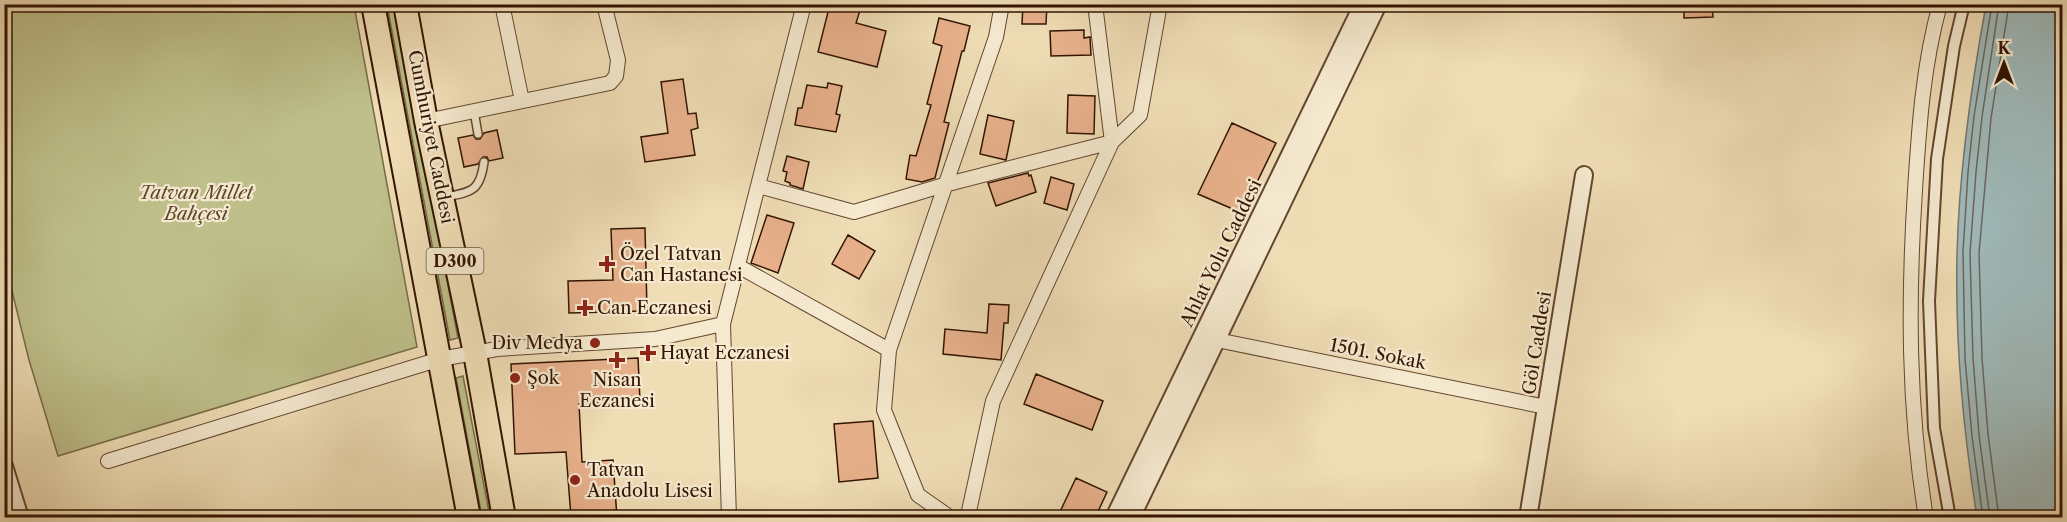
<svg xmlns="http://www.w3.org/2000/svg" width="2067" height="522" font-family="'Libre Caslon Text',serif">
<style>
.green{fill:#bebf8a;stroke:#786a46;stroke-width:1.5}
.water{fill:#9fb9b9;stroke:#747770;stroke-width:1.5}
.lines{fill:none;stroke-linecap:round;stroke-linejoin:round}
.shore{stroke:#69665e;stroke-width:1.5}
.building{fill:#e8b18c;stroke:#331402;stroke-width:1.5}
.service-casing{stroke:#62462f;stroke-width:10}
.pedestrian-casing{stroke:#62462f;stroke-width:14}
.minor-casing{stroke:#62462f;stroke-width:16}
.tertiary-casing{stroke:#62462f;stroke-width:20}
.trunk-casing{stroke:#331402;stroke-width:26}
.service{stroke:#f5e9cf;stroke-width:7}
.pedestrian{stroke:#f5e9cf;stroke-width:10}
.minor{stroke:#f5e9cf;stroke-width:14}
.tertiary{stroke:#f5e9cf;stroke-width:16}
.trunk{stroke:#efddb5;stroke-width:22}
.poi-dot{fill:#8f2418;stroke:#f5e9cf;stroke-width:2}
.labels{text-anchor:middle;dominant-baseline:central;stroke-width:4.5;stroke-linejoin:round;paint-order:stroke}
.shield{fill:#f5e9cf;stroke:#6d5440;stroke-width:1.5}
.shield-label{font-size:16px;font-weight:bold;fill:#331402}
.street-label{font-size:18px;fill:#331402;stroke:#f5e9cf}
.park-label{font-size:18px;font-style:italic;fill:#5d472b;stroke:#f5e9cf}
.poi-label{font-size:18px;fill:#331402;stroke:#f5e9cf;text-anchor:start}
</style>
<rect width="100%" height="100%" fill="#efddb5"/>
<filter id="stains"><feTurbulence type="fractalNoise" baseFrequency=".00333" numOctaves="4"/><feColorMatrix values="0 0 0 0 .2 0 0 0 0 .09 0 0 0 0 .02 0 0 0 .5 -.17"/></filter>
<radialGradient id="worn" r=".72"><stop offset=".6" stop-color="#630" stop-opacity="0"/><stop offset="1" stop-color="#630" stop-opacity=".3"/></radialGradient>
<path class="green" d="M4 5H354L417 347 58 456 29 360 5 263Z
M387 5H395L458 338 450 340Z
M463 376 490 517H482L456 378Z"/>
<path class="water" d="M1986 5H2062V517H1977C1963 430 1955 342 1957 254 1959 170 1971 87 1986 5Z"/>
<g class="lines">
<path class="shore" d="M1983 518 1972 436 1965 359 1963 252 1968 172 1974 116 1992 4
M1990 518 1979 435 1973 358 1970 253 1976 172 1982 117 1999 4
M1999 518 1988 434 1982 358 1979 253 1991 118 2009 4"/>
</g>
<path class="building" d="M830 4H862L856 23 886 31 877 67 818 52Z
M1023 4H1047L1046 24H1022Z
M1684 4H1712L1713 17 1684 18Z
M939 18 970 26 964 51H962L944 122 949 123 935 178 922 182 906 179 910 155 916 156 931 105 927 104 942 46 933 43Z
M1084 30V38L1090 37 1091 55 1051 56 1050 31Z
M683 79 688 114 696 113 698 128 691 130 695 155 645 162 641 137 668 133 661 82Z
M828 83 842 86 836 114 840 115 836 132 795 125 798 108H802L807 85 827 88Z
M1068 95 1095 96 1094 134 1067 133Z
M988 115 1014 121 1006 160 980 154Z
M1232 123 1276 143 1242 213 1198 194Z
M497 130 503 158 489 161 487 157H483L478 164 464 167 458 138 473 135 476 139H480L484 133Z
M787 156 809 162 803 189 790 185V183L785 181 787 172 783 171Z
M1028 173 1029 176 1031 175 1036 192 996 206 988 183Z
M1051 177 1074 184 1067 210 1044 203Z
M767 215 794 223 778 273 751 263Z
M645 228 647 311 569 313 568 281 613 280 611 229Z
M848 235 875 251 859 279 832 264Z
M989 304 1009 305 1008 323H1004L1001 360 943 354 945 329 987 333Z
M638 358 640 401 579 404 582 462 613 460 617 518 571 517 566 452 515 454 511 364Z
M1036 374 1103 401 1092 430 1024 404Z
M873 421 878 478 839 482 834 424Z
M1076 478 1107 492 1095 518H1057Z"/>
<g class="lines">
<defs>
<path id="service" d="M474 111 478 134
M445 197C471 192 480 192 484 162"/>
<path id="pedestrian" d="M1950 518 1934 428 1929 301 1937 159 1954 46 1964 4"/>
<path id="minor" d="M502 4 522 101
M426 121 610 83 616 76 618 60 604 4
M758 186 854 212 944 185 1112 142 1095 4
M738 266 889 350
M1207 338 1546 407
M108 461 440 359 497 349 655 339 723 324
M729 518 723 324 804 4
M951 518 918 495 884 410 889 350 996 37 1002 4
M971 518 969 511 993 401 1112 142 1140 115 1160 4
M1926 518C1908 408 1908 300 1915 190 1919 127 1923 65 1940 4"/>
<path id="tertiary" d="M4 466 20 518
M1114 518 1363 4
M1131 518 1378 4
M1528 518 1584 175"/>
<path id="trunk" d="M373 4 469 518
M405 4 426 121 475 353 504 518"/>
</defs>
<use href="#service" class="service-casing"/>
<use href="#pedestrian" class="pedestrian-casing"/>
<use href="#minor" class="minor-casing"/>
<use href="#tertiary" class="tertiary-casing"/>
<use href="#trunk" class="trunk-casing"/>
<use href="#service" class="service"/>
<use href="#pedestrian" class="pedestrian"/>
<use href="#minor" class="minor"/>
<use href="#tertiary" class="tertiary"/>
<use href="#trunk" class="trunk"/>
</g>
<g class="poi-dot">
<path d="M604 255h6v6h6v6h-6v6h-6v-6h-6v-6h6z"/>
<path d="M582 299h6v6h6v6h-6v6h-6v-6h-6v-6h6z"/>
<circle cx="595" cy="343" r="6"/>
<path d="M645 344h6v6h6v6h-6v6h-6v-6h-6v-6h6z"/>
<path d="M614 351h6v6h6v6h-6v6h-6v-6h-6v-6h6z"/>
<circle cx="515" cy="378" r="6"/>
<circle cx="575" cy="480" r="6"/>
</g>
<g class="labels">
<rect class="shield" x="426.5" y="248" width="57" height="26" rx="4.5"/>
<g class="shield-label">
<text x="455" y="261">D300</text>
</g>
<g class="street-label">
<text transform="translate(431 137) rotate(79)">Cumhuriyet Caddesi</text>
<text transform="translate(1221 253) rotate(-64)">Ahlat Yolu Caddesi</text>
<text transform="translate(1537 343) rotate(-81)">Göl Caddesi</text>
<text transform="translate(1378 354) rotate(11)">1501. Sokak</text>
</g>
<g class="park-label">
<text x="196" y="193">Tatvan Millet<tspan x="196" dy="21">Bahçesi</tspan></text>
</g>
<g class="poi-label">
<text x="620" y="254">Özel Tatvan<tspan x="620" dy="21">Can Hastanesi</tspan></text>
<text x="597" y="308">Can Eczanesi</text>
<text x="583" y="343" text-anchor="end">Div Medya</text>
<text x="660" y="353">Hayat Eczanesi</text>
<text x="527" y="378">Şok</text>
<text x="617" y="380" text-anchor="middle">Nisan<tspan x="617" dy="21">Eczanesi</tspan></text>
<text x="587" y="470">Tatvan<tspan x="587" dy="21">Anadolu Lisesi</tspan></text>
</g>
</g>
<rect width="2067" height="522" fill="none" stroke="#efddb5" stroke-width="24"/>
<rect x="6" y="6" width="2055" height="510" fill="none" stroke="#331402" stroke-width="3"/>
<rect x="12" y="12" width="2043" height="498" fill="none" stroke="#331402" stroke-width="1.5"/>
<g transform="translate(2004 63)" stroke="#f5e9cf" stroke-width="4.5" paint-order="stroke">
<path d="M0-4.5L10 22L0 15L-10 22Z" fill="#331402"/>
<text y="-9" font-size="16" font-weight="bold" text-anchor="middle" fill="#331402">K</text>
</g>
<rect width="100%" height="100%" filter="url(#stains)"/>
<rect width="100%" height="100%" fill="url(#worn)"/>
</svg>
